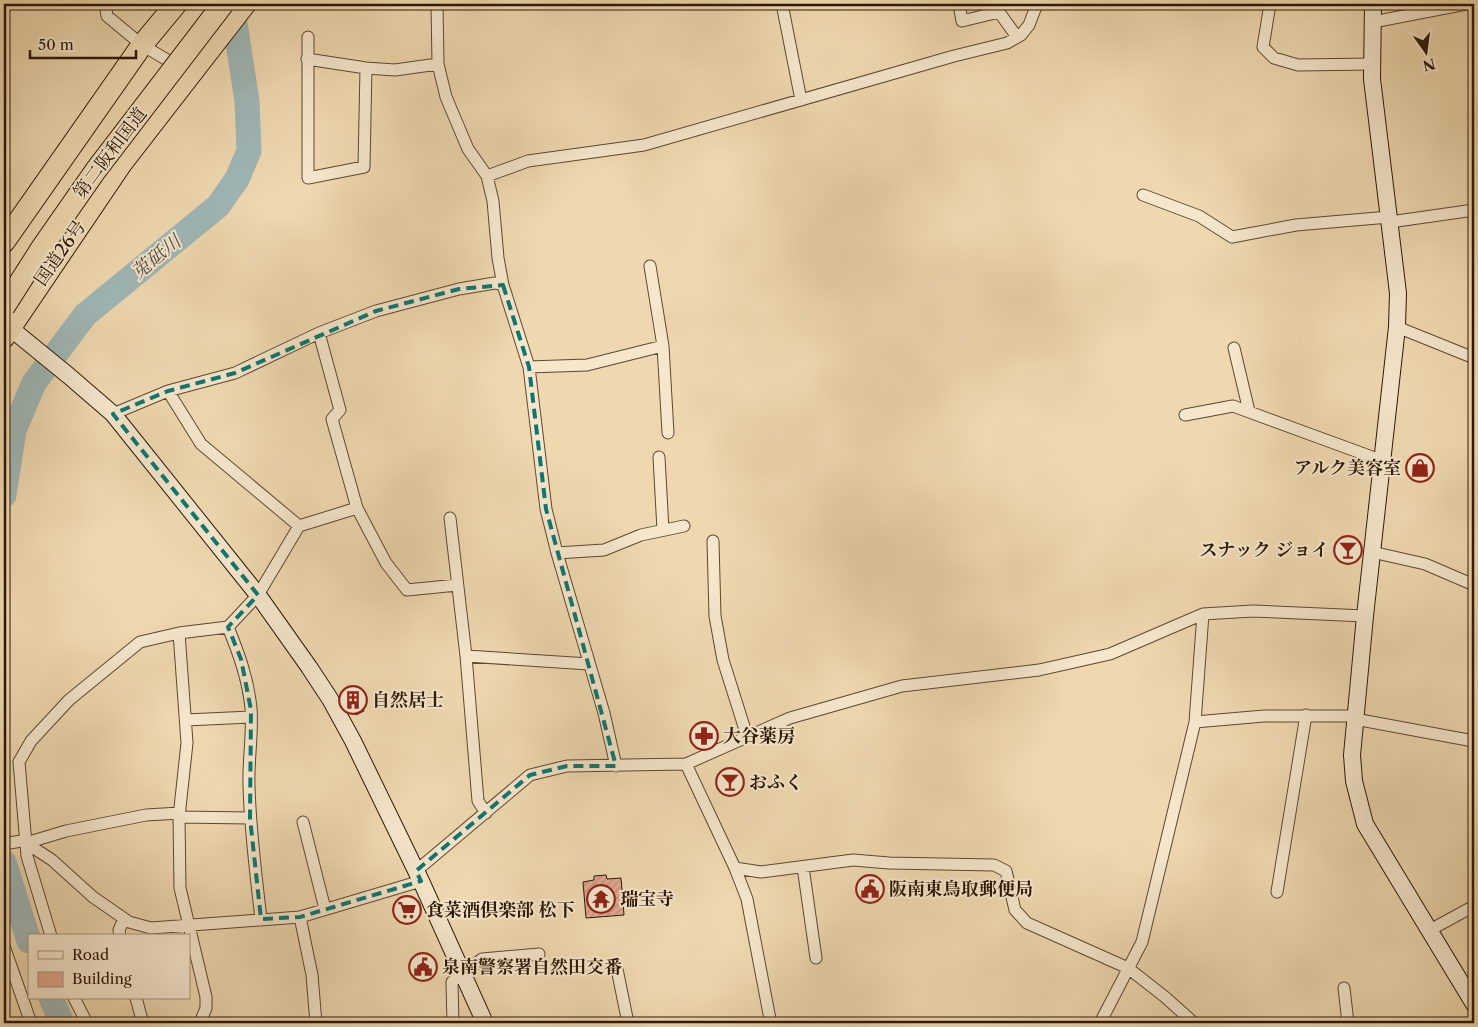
<svg xmlns="http://www.w3.org/2000/svg" width="1478" height="1027" font-family="'Libre Caslon Text','Noto Serif JP',serif">
<style>
.lines{fill:none;stroke-linecap:round;stroke-linejoin:round}
.river{stroke:#9fb7b7;stroke-width:25}
.building{fill:url(#building-hatch);stroke:#2c1706}
.street-casing{stroke:#5d4730;stroke-width:13}
.secondary-casing{stroke:#2c1706;stroke-width:18}
.highway-casing{stroke:#2c1706;stroke-width:23}
.street{stroke:#f5e6cc;stroke-width:11}
.secondary{stroke:#f5e6cc;stroke-width:16}
.highway{stroke:#efd8b0;stroke-width:21}
.highway-bridge-casing{stroke:#2c1706;stroke-width:23;stroke-linecap:butt}
.highway-bridge{stroke:#efd8b0;stroke-width:21}
.marked{fill:none;stroke:#0f766e;stroke-width:4;stroke-dasharray:10 6;stroke-linejoin:round}
.labels{text-anchor:middle;dominant-baseline:central;stroke-width:4;stroke-linejoin:round;paint-order:stroke}
.street-label{font-size:18px;fill:#2c1706;stroke:#f5e6cc}
.poi-label{font-size:18px;font-weight:bold;fill:#2c1706;stroke:#f5e6cc;text-anchor:start}
.water-label{font-size:19px;font-style:italic;fill:#544f44;stroke:#f5e6cc}
</style>
<defs>
<pattern id="building-hatch" width="6" height="6" patternUnits="userSpaceOnUse" patternTransform="scale(1.25)"><rect width="6" height="6" fill="#e1a891"/><path d="M-1 1l2-2M0 6l6-6M5 7l2-2" fill="none" stroke="#c1907c"/></pattern>
</defs>
<rect width="100%" height="100%" fill="#efd8b0"/>
<filter id="stains"><feTurbulence type="fractalNoise" baseFrequency=".004" numOctaves="4"/><feColorMatrix values="0 0 0 0 .2 0 0 0 0 .09 0 0 0 0 .02 0 0 0 .5 -.17"/></filter>
<radialGradient id="worn" r=".72"><stop offset=".6" stop-color="#630" stop-opacity="0"/><stop offset="1" stop-color="#630" stop-opacity=".3"/></radialGradient>
<g class="lines">
<path class="river" d="M4 495 14 430 34 383 85 315 218 206 237 179 249 151 247 101 232 4
M4 862 29 941
M51 998 62 1023"/>
</g>
<path class="building" d="M359 692 364 711 356 715 343 701Z
M606 875 607 879 621 878 624 915 586 918 583 882 594 880V876Z"/>
<g class="lines">
<defs>
<path id="street" d="M105 4 107 16 142 45 179 67
M437 4 438 64 446 97 468 149 487 176 493 201 498 258 503 285 529 367 546 509 557 553 604 713 616 766
M782 4 801 100
M959 4 962 21 999 12 1017 37
M1270 4 1263 47 1274 58 1298 65 1372 64
M1373 22 1466 4
M308 37V178L364 167 366 68
M307 59 366 68 395 70 438 64
M487 176 528 161 644 145 954 56 1007 43 1021 35 1029 25 1037 4
M1143 195 1199 216 1232 237 1296 225 1389 217
M1390 222 1474 210
M650 266 663 346 668 433
M1397 327 1474 358
M319 333 340 410 332 419 357 508 386 563 407 590 457 585
M1234 348 1249 411
M529 367 587 365 663 346
M168 391 201 444 299 526
M113 414 168 391 235 373 319 333 376 311 459 289 495 283 503 285
M1185 415 1233 406 1383 461
M659 457 663 530
M450 518 466 656 478 801 486 813
M713 541 715 616 723 660 747 736
M1372 552 1425 564 1474 585
M557 553 604 550 641 535 684 526
M228 627C239 654 248 679 251 708 253 734 248 760 249 785 250 830 256 875 261 919
M179 633 187 743 179 817 180 888 206 997V1008L200 1023
M466 656 589 664
M1355 719 1468 740 1474 743
M186 720 251 717
M1195 722 1264 716H1356
M686 764 735 868 747 899 770 1019V1023
M179 817 250 818
M303 822 325 909
M26 843 66 831 146 815 180 813
M4 844 21 841 26 843 52 860 93 897 129 922 151 928 300 917 421 881
M803 867 816 958
M735 868 761 872 853 860 889 863 994 865 1006 871 1015 910 1027 923 1128 968 1165 997 1194 1023
M416 871 530 775 567 766 686 764 790 718 902 686 1039 670 1110 654 1203 614 1253 611 1365 616
M1277 892 1306 715
M300 917 312 975 316 1023
M1430 930 1474 906
M51 936 27 856 19 762 31 741 69 700 140 642 179 633 228 627 258 595 299 526 357 508
M120 936 119 930 124 919
M4 946 31 1023
M617 969 628 1023
M1344 988 1348 1023
M74 998 87 1023
M136 998 141 1016
M453 1023 452 982 482 959 539 954
M1100 1023 1142 942 1195 722 1203 614"/>
<path id="secondary" d="M1373 4 1372 79 1398 293 1397 327 1365 616 1352 755 1354 781 1365 824 1474 1004
M4 323 69 376 113 414 258 595 309 667 330 699 353 741 421 881 485 1023"/>
<path id="highway" d="M4 242 142 45 176 4
M4 337 121 164 245 4"/>
</defs>
<use href="#street" class="street-casing"/>
<use href="#secondary" class="secondary-casing"/>
<use href="#highway" class="highway-casing"/>
<use href="#street" class="street"/>
<use href="#secondary" class="secondary"/>
<use href="#highway" class="highway"/>
<defs>
<path id="highway-bridge" d="M4 307 43 246 96 170 223 4"/>
</defs>
<use href="#highway-bridge" class="highway-bridge-casing"/>
<use href="#highway-bridge" class="highway-bridge"/>
</g>
<path class="marked" d="M503 285 529 367 546 509 616 766H567L530 775 416 871 421 881 300 917 261 919 250 818 251 710 241 659 228 627 258 595 113 414 168 391 235 373 376 311 459 289Z"/>
<defs>
<symbol id="shop-ring" viewBox="-11 -11 22 22"><circle r="9.5" fill="#f5e6cc" stroke="#8f2418" stroke-width="1.5"/><path d="M-5-2.5h2.3a2.7 3.5 0 0 1 5.4 0H5L5.5 6h-11ZM-1.5-2.5h3a1.5 2.3 0 0 0-3 0Z" fill="#8f2418"/></symbol>
<symbol id="bar-ring" viewBox="-11 -11 22 22"><circle r="9.5" fill="#f5e6cc" stroke="#8f2418" stroke-width="1.5"/><path d="M-6-5H6L.8 .8V4.5H3.5V6h-7V4.5H-.8V.8Z" fill="#8f2418"/></symbol>
<symbol id="building-ring" viewBox="-11 -11 22 22"><circle r="9.5" fill="#f5e6cc" stroke="#8f2418" stroke-width="1.5"/><path d="M-4-6H4V6H1V3H-1V6H-4ZM-2.5-4.3h1.7v1.8h-1.7ZM.8-4.3h1.7v1.8H.8ZM-2.5-1h1.7V.8h-1.7ZM.8-1h1.7V.8H.8Z" fill="#8f2418"/></symbol>
<symbol id="pharmacy-ring" viewBox="-11 -11 22 22"><circle r="9.5" fill="#f5e6cc" stroke="#8f2418" stroke-width="1.5"/><path d="M-2-6h4v4h4v4h-4v4h-4v-4h-4v-4h4Z" fill="#8f2418"/></symbol>
<symbol id="civic-ring" viewBox="-11 -11 22 22"><circle r="9.5" fill="#f5e6cc" stroke="#8f2418" stroke-width="1.5"/><path d="M-.6-6.5H3V-4.5H.6V-3L4-1V1h2V6H-6V1h2V-1L-.6-3ZM-1.2 2.5V6h2.4V2.5Z" fill="#8f2418"/></symbol>
<symbol id="temple-ring" viewBox="-11 -11 22 22"><circle r="9.5" fill="#f5e6cc" stroke="#8f2418" stroke-width="1.5"/><path d="M0-6L5-2H3V0L6.5 2.5H4V6H1.5V3h-3V6H-4V2.5H-6.5L-3 0V-2H-5Z" fill="#8f2418"/></symbol>
<symbol id="supermarket-ring" viewBox="-11 -11 22 22"><circle r="9.5" fill="#f5e6cc" stroke="#8f2418" stroke-width="1.5"/><path d="M-6-5.5h2.5l.6 2H6L4.5 2H-2.5L-4.4-4H-6ZM-1.5 3.2a1.3 1.3 0 1 0 .1 0ZM3 3.2a1.3 1.3 0 1 0 .1 0Z" fill="#8f2418"/></symbol>
</defs>
<g fill-rule="evenodd">
<use href="#shop-ring" x="1404" y="452" width="32" height="32"/>
<use href="#bar-ring" x="1332" y="534" width="32" height="32"/>
<use href="#building-ring" x="337" y="684" width="32" height="32"/>
<use href="#pharmacy-ring" x="688" y="720" width="32" height="32"/>
<use href="#bar-ring" x="714" y="766" width="32" height="32"/>
<use href="#civic-ring" x="854" y="873" width="32" height="32"/>
<use href="#temple-ring" x="585" y="883" width="32" height="32"/>
<use href="#supermarket-ring" x="391" y="894" width="32" height="32"/>
<use href="#civic-ring" x="407" y="951" width="32" height="32"/>
</g>
<g class="labels">
<g class="street-label">
<text transform="translate(110 153) rotate(-53)">第二阪和国道</text>
<text transform="translate(60 253) rotate(-55)">国道26号</text>
</g>
<g class="poi-label">
<text x="1401" y="468" text-anchor="end">アルク美容室</text>
<text x="1329" y="550" text-anchor="end">スナック ジョイ</text>
<text x="372" y="700">自然居士</text>
<text x="723" y="736">大谷薬房</text>
<text x="749" y="782">おふく</text>
<text x="889" y="889">阪南東鳥取郵便局</text>
<text x="620" y="899">瑞宝寺</text>
<text x="426" y="910">食菜酒倶楽部 松下</text>
<text x="442" y="967">泉南警察署自然田交番</text>
</g>
<g class="water-label">
<text transform="translate(156 257) rotate(-39)">莵砥川</text>
</g>
</g>
<rect width="1478" height="1027" fill="none" stroke="#efd8b0" stroke-width="20"/>
<rect x="5" y="5" width="1468" height="1017" fill="none" stroke="#2c1706" stroke-width="2.5"/>
<rect x="10" y="10" width="1458" height="1007" fill="none" stroke="#2c1706"/>
<rect x="28" y="934" width="162" height="65" fill="#f5e6cc" stroke="#a5937d"/>
<rect x="38" y="951" width="25" height="8" fill="#f5e6cc" stroke="#a5937d"/>
<text x="72" y="960" font-size="15" fill="#2c1706">Road</text>
<rect x="38" y="972" width="25" height="15" fill="#e1a891" stroke="#a5937d"/>
<text x="72" y="984" font-size="15" fill="#2c1706">Building</text>
<g transform="translate(1426 52) rotate(166)" stroke="#f5e6cc" stroke-width="4" paint-order="stroke">
<path d="M0-4L9 19L0 12L-9 19Z" fill="#2c1706"/>
<text y="-8" font-size="14" font-weight="bold" text-anchor="middle" fill="#2c1706">N</text>
</g>
<path d="M30 50v8h106v-8" fill="none" stroke="#2c1706" stroke-width="2.5"/>
<text x="38" y="50" font-size="15" fill="#2c1706" stroke="#f5e6cc" stroke-width="4" paint-order="stroke">50 m</text>
<rect width="100%" height="100%" filter="url(#stains)"/>
<rect width="100%" height="100%" fill="url(#worn)"/>
</svg>
